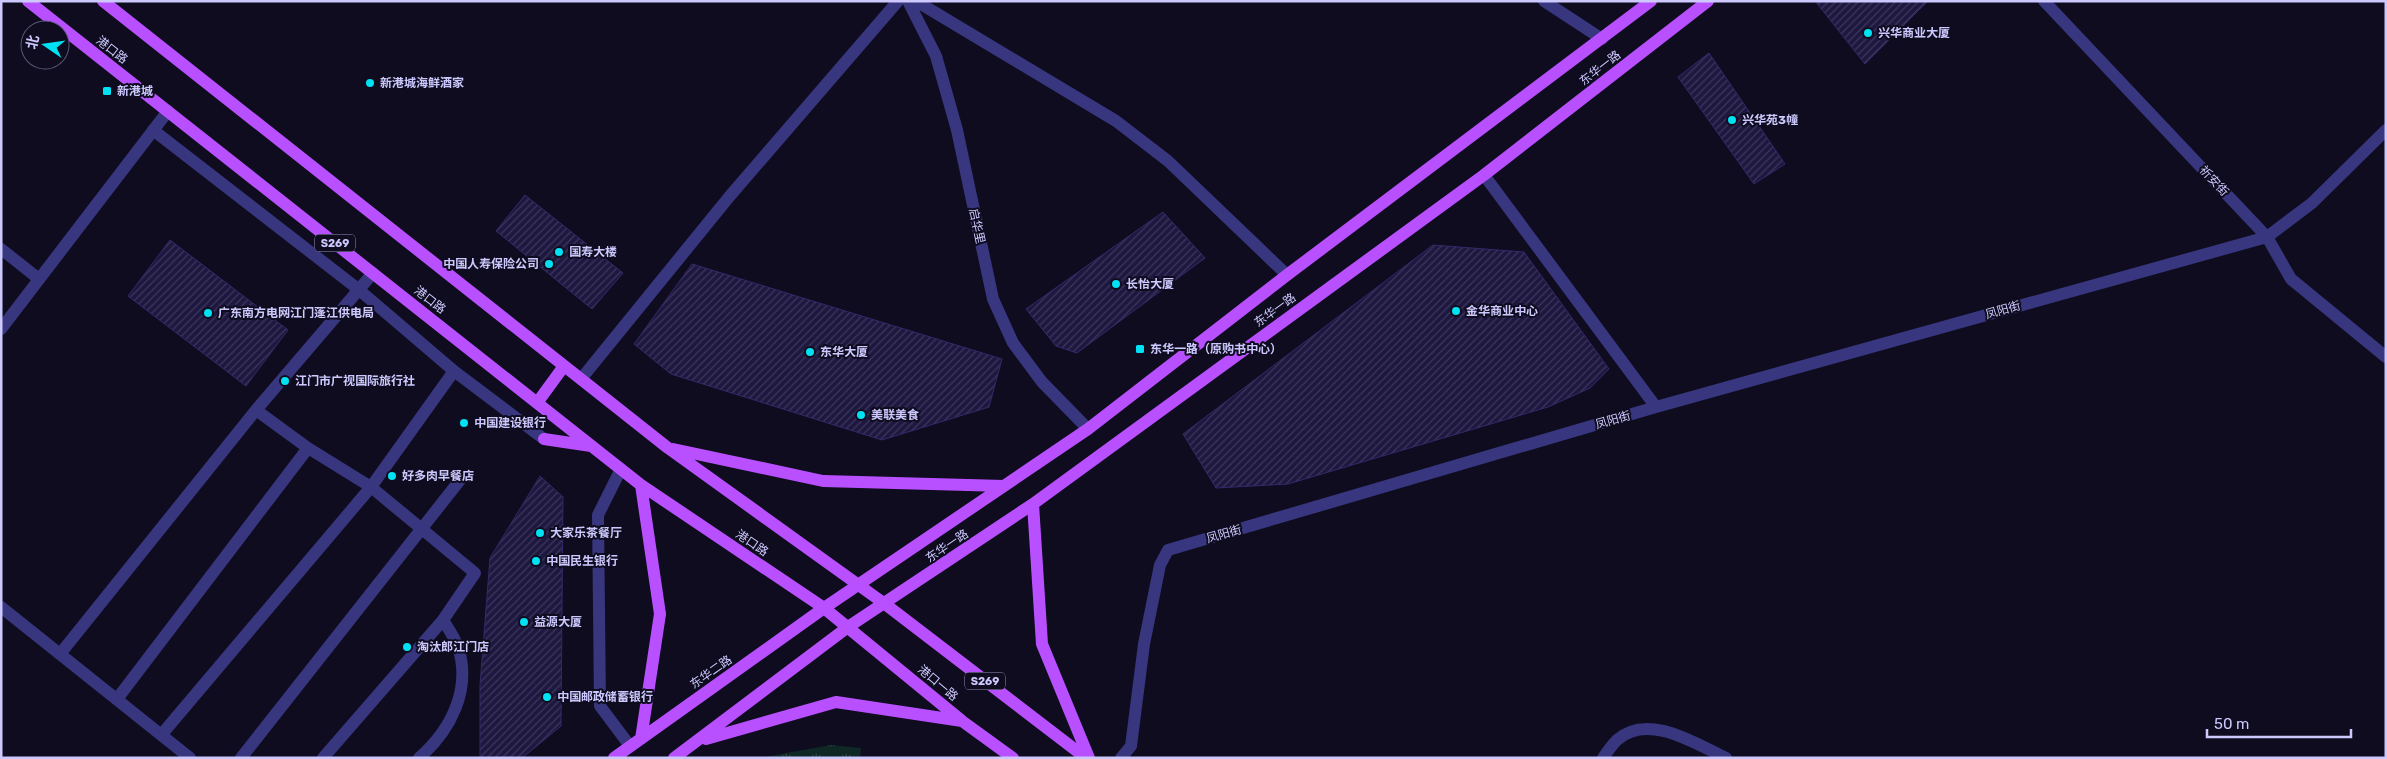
<svg xmlns="http://www.w3.org/2000/svg" width="2387" height="759" font-family="Rubik,'Noto Sans SC',sans-serif">
<style>
.grass{fill:url(#grass-tufts)}
.building{fill:url(#building-hatch);stroke:#34296c}
.lines{fill:none;stroke-linecap:round;stroke-linejoin:round}
.minor{stroke:#37367e;stroke-width:12}
.major{stroke:#b950ff;stroke-width:12}
.poi-dot{fill:#00e1f4;stroke:#0e0c1e;stroke-width:2}
.labels{text-anchor:middle;dominant-baseline:central;stroke-width:4;stroke-linejoin:round;paint-order:stroke}
.shield{fill:#0e0c1e;stroke:#9490bc;stroke-width:1}
.shield-label{font-size:11px;font-weight:bold;fill:#cdc9ff}
.poi-label{font-size:12px;font-weight:bold;fill:#cdc9ff;stroke:#0e0c1e;text-anchor:start}
.street-label{font-size:12px;fill:#cdc9ff;stroke:#0e0c1e}
</style>
<defs>
<pattern id="grass-tufts" width="24" height="20" patternUnits="userSpaceOnUse" patternTransform="scale(1.25)"><rect width="24" height="20" fill="#0f2826"/><path d="M3 7l-1-3M5 7V3M7 7l1-3M15 17l-1-3M17 17v-4M19 17l1-3" fill="none" stroke="#314647"/></pattern>
<pattern id="building-hatch" width="6" height="6" patternUnits="userSpaceOnUse" patternTransform="scale(1.25)"><rect width="6" height="6" fill="#1e173f"/><path d="M-1 1l2-2M0 6l6-6M5 7l2-2" fill="none" stroke="#3e375c"/></pattern>
</defs>
<rect width="100%" height="100%" fill="#0e0c1e"/>
<path class="grass" d="M831 745 861 748 860 758H759Z"/>
<path class="building" d="M1815 1H1928L1865 64Z
M1709 53 1785 164 1754 184 1678 77Z
M525 195 623 273 592 309 496 231Z
M1163 212 1205 258 1077 353 1056 346 1026 309Z
M170 240 288 330 246 386 128 296Z
M1433 245 1524 252 1609 369 1590 388 1548 407 1288 484 1216 488 1183 434Z
M692 264 1002 359 989 407 882 440 671 374 634 344Z
M540 476 563 497 561 726 522 758H480V685L490 558Z"/>
<g class="lines">
<path class="minor" d="M908 1 936 56 957 130 993 299 1013 343 1042 382 1088 429
M916 1 1116 121 1168 161 1287 275
M1544 1 1602 39
M2044 1 2267 237 2291 279 2386 357
M153 130 358 289 454 371 544 439
M1484 175 1656 407
M1 249 39 279
M1 329 168 111
M581 379 729 197 898 1
M256 410 308 448
M621 469 598 515 600 706 630 746
M1 607 190 758
M60 654 256 410 373 273
M117 699 308 448 371 487 475 573 443 620 323 758
M162 734 371 487 454 371
M241 758 460 480
M419 758C450 731 472 690 458 647 455 638 448 628 443 620
M1121 758 1131 746 1144 644 1160 565 1168 550 1656 407 2267 237 2312 203 2386 130
M1603 758C1607 752 1612 745 1617 740 1648 712 1696 744 1726 758"/>
<path class="major" d="M28 1 641 485 824 608 962 721 1013 758
M103 1 668 448 885 604 1086 758
M537 403 564 366
M544 439 591 446
M673 449 823 481 1004 486
M641 485 660 614 641 739
M1033 504 1042 644 1089 758
M706 739 836 702 962 721
M614 758 824 608 1088 429 1287 275 1651 1
M674 758 848 627 1033 504 1484 175 1708 1"/>
</g>
<g class="poi-dot">
<circle cx="1868" cy="33" r="5"/>
<circle cx="370" cy="83" r="5"/>
<rect x="102" y="86" width="10" height="10" rx="2.5"/>
<circle cx="1732" cy="120" r="5"/>
<circle cx="559" cy="252" r="5"/>
<circle cx="549" cy="264" r="5"/>
<circle cx="1116" cy="284" r="5"/>
<circle cx="1456" cy="311" r="5"/>
<circle cx="208" cy="313" r="5"/>
<rect x="1135" y="344" width="10" height="10" rx="2.5"/>
<circle cx="810" cy="352" r="5"/>
<circle cx="285" cy="381" r="5"/>
<circle cx="861" cy="415" r="5"/>
<circle cx="464" cy="423" r="5"/>
<circle cx="392" cy="476" r="5"/>
<circle cx="540" cy="533" r="5"/>
<circle cx="536" cy="561" r="5"/>
<circle cx="524" cy="622" r="5"/>
<circle cx="407" cy="647" r="5"/>
<circle cx="547" cy="697" r="5"/>
</g>
<g class="labels">
<g class="shield">
<rect x="315" y="234.5" width="40" height="17" rx="4"/>
<rect x="965" y="672.5" width="40" height="17" rx="4"/>
</g>
<g class="shield-label">
<text x="335" y="243">S269</text>
<text x="985" y="681">S269</text>
</g>
<g class="poi-label">
<text x="1878" y="33">兴华商业大厦</text>
<text x="380" y="83">新港城海鲜酒家</text>
<text x="117" y="91">新港城</text>
<text x="1742" y="120">兴华苑3幢</text>
<text x="569" y="252">国寿大楼</text>
<text x="539" y="264" text-anchor="end">中国人寿保险公司</text>
<text x="1126" y="284">长怡大厦</text>
<text x="1466" y="311">金华商业中心</text>
<text x="218" y="313">广东南方电网江门蓬江供电局</text>
<text x="1150" y="349">东华一路（原购书中心）</text>
<text x="820" y="352">东华大厦</text>
<text x="295" y="381">江门市广视国际旅行社</text>
<text x="871" y="415">美联美食</text>
<text x="474" y="423">中国建设银行</text>
<text x="402" y="476">好多肉早餐店</text>
<text x="550" y="533">大家乐茶餐厅</text>
<text x="546" y="561">中国民生银行</text>
<text x="534" y="622">益源大厦</text>
<text x="417" y="647">淘汰郎江门店</text>
<text x="557" y="697">中国邮政储蓄银行</text>
</g>
<g class="street-label">
<text transform="translate(112 50) rotate(38)">港口路</text>
<text transform="translate(1600 68) rotate(-38)">东华一路</text>
<text transform="translate(2214 181) rotate(47)">祈安街</text>
<text transform="translate(977 226) rotate(78)">启华里</text>
<text transform="translate(430 300) rotate(38)">港口路</text>
<text transform="translate(1275 310) rotate(-36)">东华一路</text>
<text transform="translate(2003 310) rotate(-16)">凤阳街</text>
<text transform="translate(1613 420) rotate(-16)">凤阳街</text>
<text transform="translate(1224 534) rotate(-16)">凤阳街</text>
<text transform="translate(752 543) rotate(34)">港口路</text>
<text transform="translate(947 546) rotate(-34)">东华一路</text>
<text transform="translate(711 672) rotate(-35)">东华二路</text>
<text transform="translate(938 683) rotate(40)">港口一路</text>
</g>
</g>
<rect width="2387" height="759" fill="none" stroke="#cdc9ff" stroke-width="5"/>
<g transform="translate(45 45) rotate(283)"><circle r="24" fill="#0e0c1e" stroke="#5a5878"/>
<path d="M0-4L9 19L0 12L-9 19Z" fill="#00e1f4"/>
<text y="-8" font-size="14" font-weight="bold" text-anchor="middle" fill="#cdc9ff">北</text>
</g>
<path d="M2207 729v8h144v-8" fill="none" stroke="#cdc9ff" stroke-width="2.5"/>
<text x="2214" y="729" font-size="15" fill="#cdc9ff" stroke="#0e0c1e" stroke-width="4" paint-order="stroke">50 m</text>
</svg>
